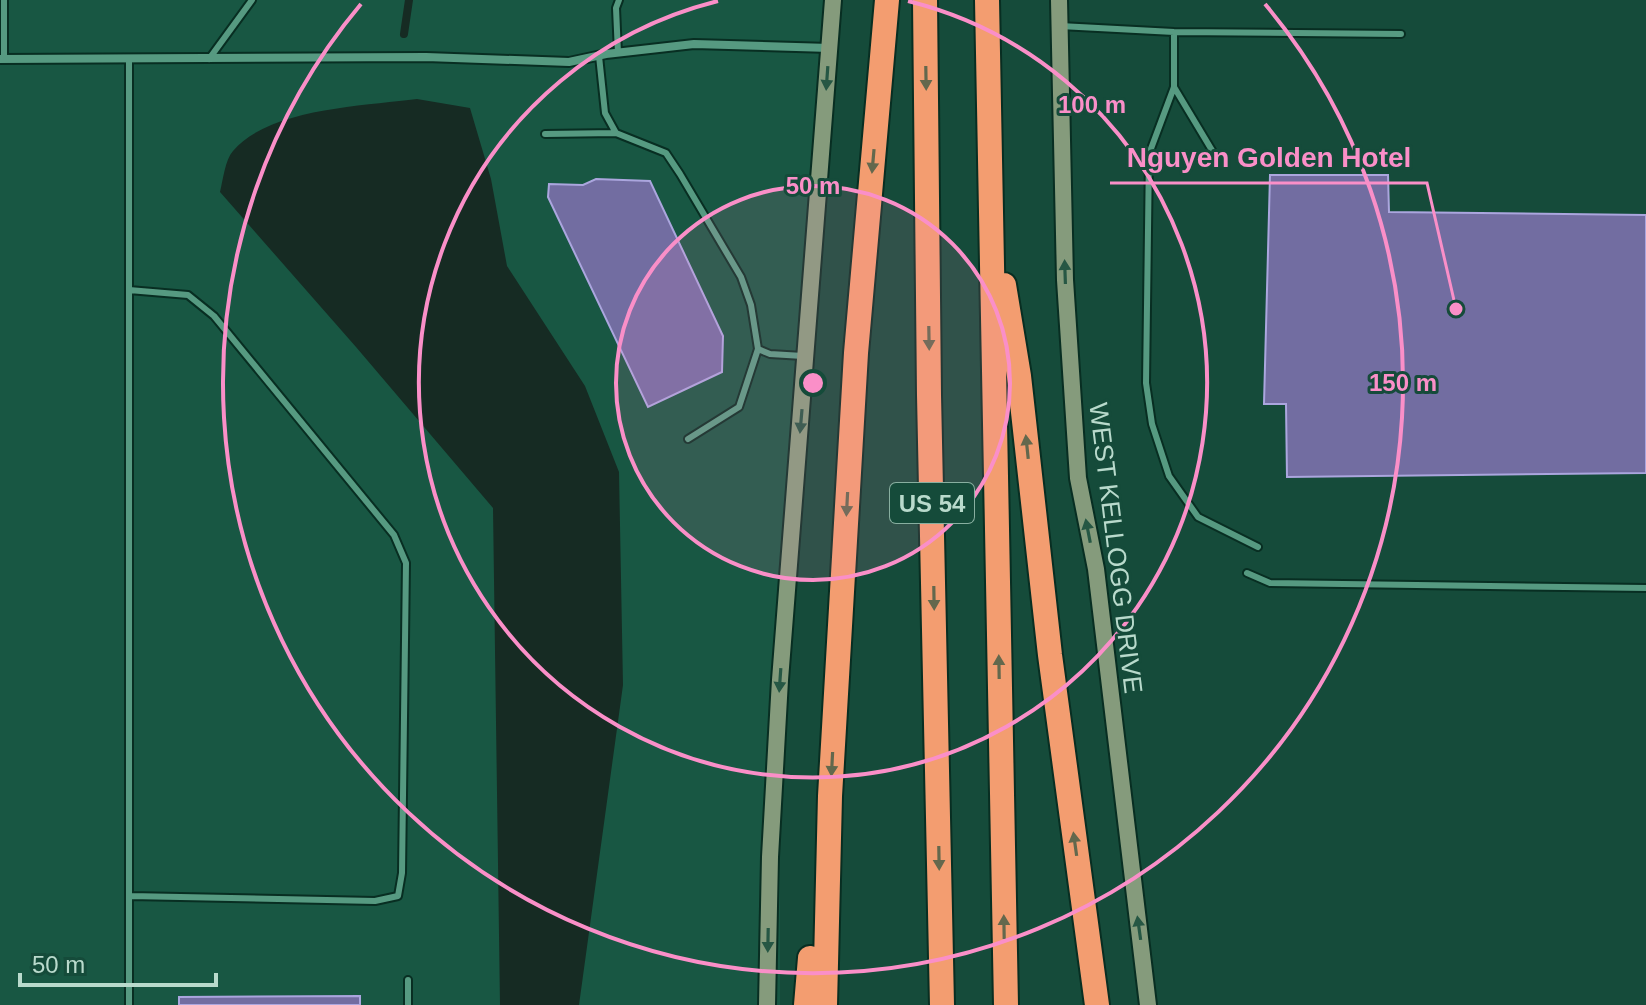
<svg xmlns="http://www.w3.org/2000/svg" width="1646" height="1005" font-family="Arial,sans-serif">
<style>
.built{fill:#185743}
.water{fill:#162b23}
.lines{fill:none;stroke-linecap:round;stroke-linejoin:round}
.stream{stroke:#162b23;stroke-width:8}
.building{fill:#726da1;stroke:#aba6de;stroke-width:2}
.lane-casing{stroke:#082e22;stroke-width:10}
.street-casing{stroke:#082e22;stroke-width:12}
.secondary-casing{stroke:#082e22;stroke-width:20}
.highway-casing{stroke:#082e22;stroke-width:28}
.lane{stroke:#569a81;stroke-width:6}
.street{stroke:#569a81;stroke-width:8}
.secondary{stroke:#859b7c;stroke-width:16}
.highway{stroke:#f39d70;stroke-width:24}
.oneway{fill:#265744}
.oneway2{fill:#63684d}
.ring{fill:none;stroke:#fa8fc8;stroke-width:4}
.labels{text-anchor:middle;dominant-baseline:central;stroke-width:6;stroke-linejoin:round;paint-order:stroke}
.shield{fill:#154b3a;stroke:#88afa0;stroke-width:2}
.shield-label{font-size:24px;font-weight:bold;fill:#b9dacc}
.street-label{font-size:26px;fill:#b9dacc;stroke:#154b3a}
.centre{fill:#fa8fc8;stroke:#154b3a;stroke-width:4}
.ring-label{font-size:24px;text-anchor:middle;font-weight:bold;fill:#fa8fc8;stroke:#154b3a;stroke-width:6;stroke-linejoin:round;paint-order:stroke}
.leader{fill:none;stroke:#fa8fc8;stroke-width:3}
.callout-dot{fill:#fa8fc8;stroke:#154b3a;stroke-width:3}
.callout-label{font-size:28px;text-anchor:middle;font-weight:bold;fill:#fa8fc8;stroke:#154b3a;stroke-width:6;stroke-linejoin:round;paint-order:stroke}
</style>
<rect width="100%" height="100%" fill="#154b3a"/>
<path class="built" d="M0 0H833L780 680V1005H0Z"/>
<path class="water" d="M417 99 470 108 491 179 507 266 585 386 619 472 623 685 579 1005H500L493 508 356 347 220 192C223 180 225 160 233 151 269 108 365 106 417 99Z"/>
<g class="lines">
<path class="stream" d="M404 34 409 0"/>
</g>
<path class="building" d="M1270 175H1388L1389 212 1646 215V473L1287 477 1286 404H1264Z
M596 179 650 181 723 336 722 372 648 407 548 197 549 184 583 185Z
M360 996V1005H179V997Z"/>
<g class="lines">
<defs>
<path id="lane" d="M1060 26 1174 32 1401 34
M1174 32V87L1149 154 1146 383 1152 424 1169 476 1198 517 1258 547
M618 53 616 8 619 0
M599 56 605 113 616 133 666 153 680 174 741 277 751 305 758 349 770 354 803 356
M4 59V0
M129 59V1005
M209 59 252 0
M1174 87 1216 157
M545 134 616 133
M129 290 188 295 214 316 394 535 406 563 402 873 398 896 375 901 130 896
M688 439 739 407 758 349
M1247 573 1270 583 1646 588
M408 980V1005"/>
<path id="street" d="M0 59 426 57 569 62 606 54 694 44 830 48"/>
<path id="secondary" d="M1059 0 1065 280 1078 478 1096 569 1148 1005
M767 1005 770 857 780 680 833 0"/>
<path id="highway" d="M925 0 929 395 942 1005
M987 0 1006 1005
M1004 285 1019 376 1050 655 1097 1005
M806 1005 810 958
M825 1005 830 796 856 353 887 0"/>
</defs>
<use href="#lane" class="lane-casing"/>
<use href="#street" class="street-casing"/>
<use href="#secondary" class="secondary-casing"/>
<use href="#highway" class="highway-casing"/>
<use href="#lane" class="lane"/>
<use href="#street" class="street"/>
<use href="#secondary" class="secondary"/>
<use href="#highway" class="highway"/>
</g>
<defs><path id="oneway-solid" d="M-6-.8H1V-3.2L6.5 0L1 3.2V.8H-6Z" transform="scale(2)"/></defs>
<g class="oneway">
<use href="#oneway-solid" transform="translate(827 78) rotate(94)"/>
<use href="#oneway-solid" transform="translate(1065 272) rotate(-92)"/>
<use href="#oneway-solid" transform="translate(801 421) rotate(95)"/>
<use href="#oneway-solid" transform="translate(1088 531) rotate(-101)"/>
<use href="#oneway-solid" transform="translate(780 680) rotate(94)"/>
<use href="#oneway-solid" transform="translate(1139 928) rotate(-98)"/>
<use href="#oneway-solid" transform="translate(768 940) rotate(91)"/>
</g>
<g class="oneway2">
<use href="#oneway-solid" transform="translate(926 78) rotate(89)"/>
<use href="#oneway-solid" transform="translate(873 161) rotate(95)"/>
<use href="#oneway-solid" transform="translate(929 338) rotate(89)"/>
<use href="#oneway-solid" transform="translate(1027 447) rotate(-96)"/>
<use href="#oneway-solid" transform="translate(847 504) rotate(93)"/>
<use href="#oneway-solid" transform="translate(934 598) rotate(89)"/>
<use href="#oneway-solid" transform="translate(999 667) rotate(-91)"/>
<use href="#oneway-solid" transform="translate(832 764) rotate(93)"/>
<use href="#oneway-solid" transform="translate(1075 844) rotate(-98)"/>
<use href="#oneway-solid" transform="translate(939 858) rotate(89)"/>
<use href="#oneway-solid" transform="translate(1004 927) rotate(-91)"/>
</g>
<circle cx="813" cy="383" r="197" fill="#fa8fc8" fill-opacity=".12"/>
<g class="ring">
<circle cx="813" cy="383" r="197"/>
<path d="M908 1A394 394 0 1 1 718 1"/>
<path d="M1265 4A590 590 0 1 1 361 4"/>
</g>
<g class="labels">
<rect class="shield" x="890" y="483" width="84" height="40" rx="6"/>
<g class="shield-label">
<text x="932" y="503">US 54</text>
</g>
<g class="street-label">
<text transform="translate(1116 548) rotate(83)">WEST KELLOGG DRIVE</text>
</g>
</g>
<circle cx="813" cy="383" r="12" class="centre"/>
<g class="ring-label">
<text x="1092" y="113">100 m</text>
<text x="813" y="194">50 m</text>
<text x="1403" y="391">150 m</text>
</g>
<path class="leader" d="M1456 309L1427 183H1110"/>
<circle class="callout-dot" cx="1456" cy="309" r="8"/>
<g class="callout-label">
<text x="1269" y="167">Nguyen Golden Hotel</text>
</g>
<path d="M20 973v12h196v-12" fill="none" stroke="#b9dacc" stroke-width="4"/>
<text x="32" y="973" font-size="24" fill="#b9dacc" stroke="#154b3a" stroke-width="6" paint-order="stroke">50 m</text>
</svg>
